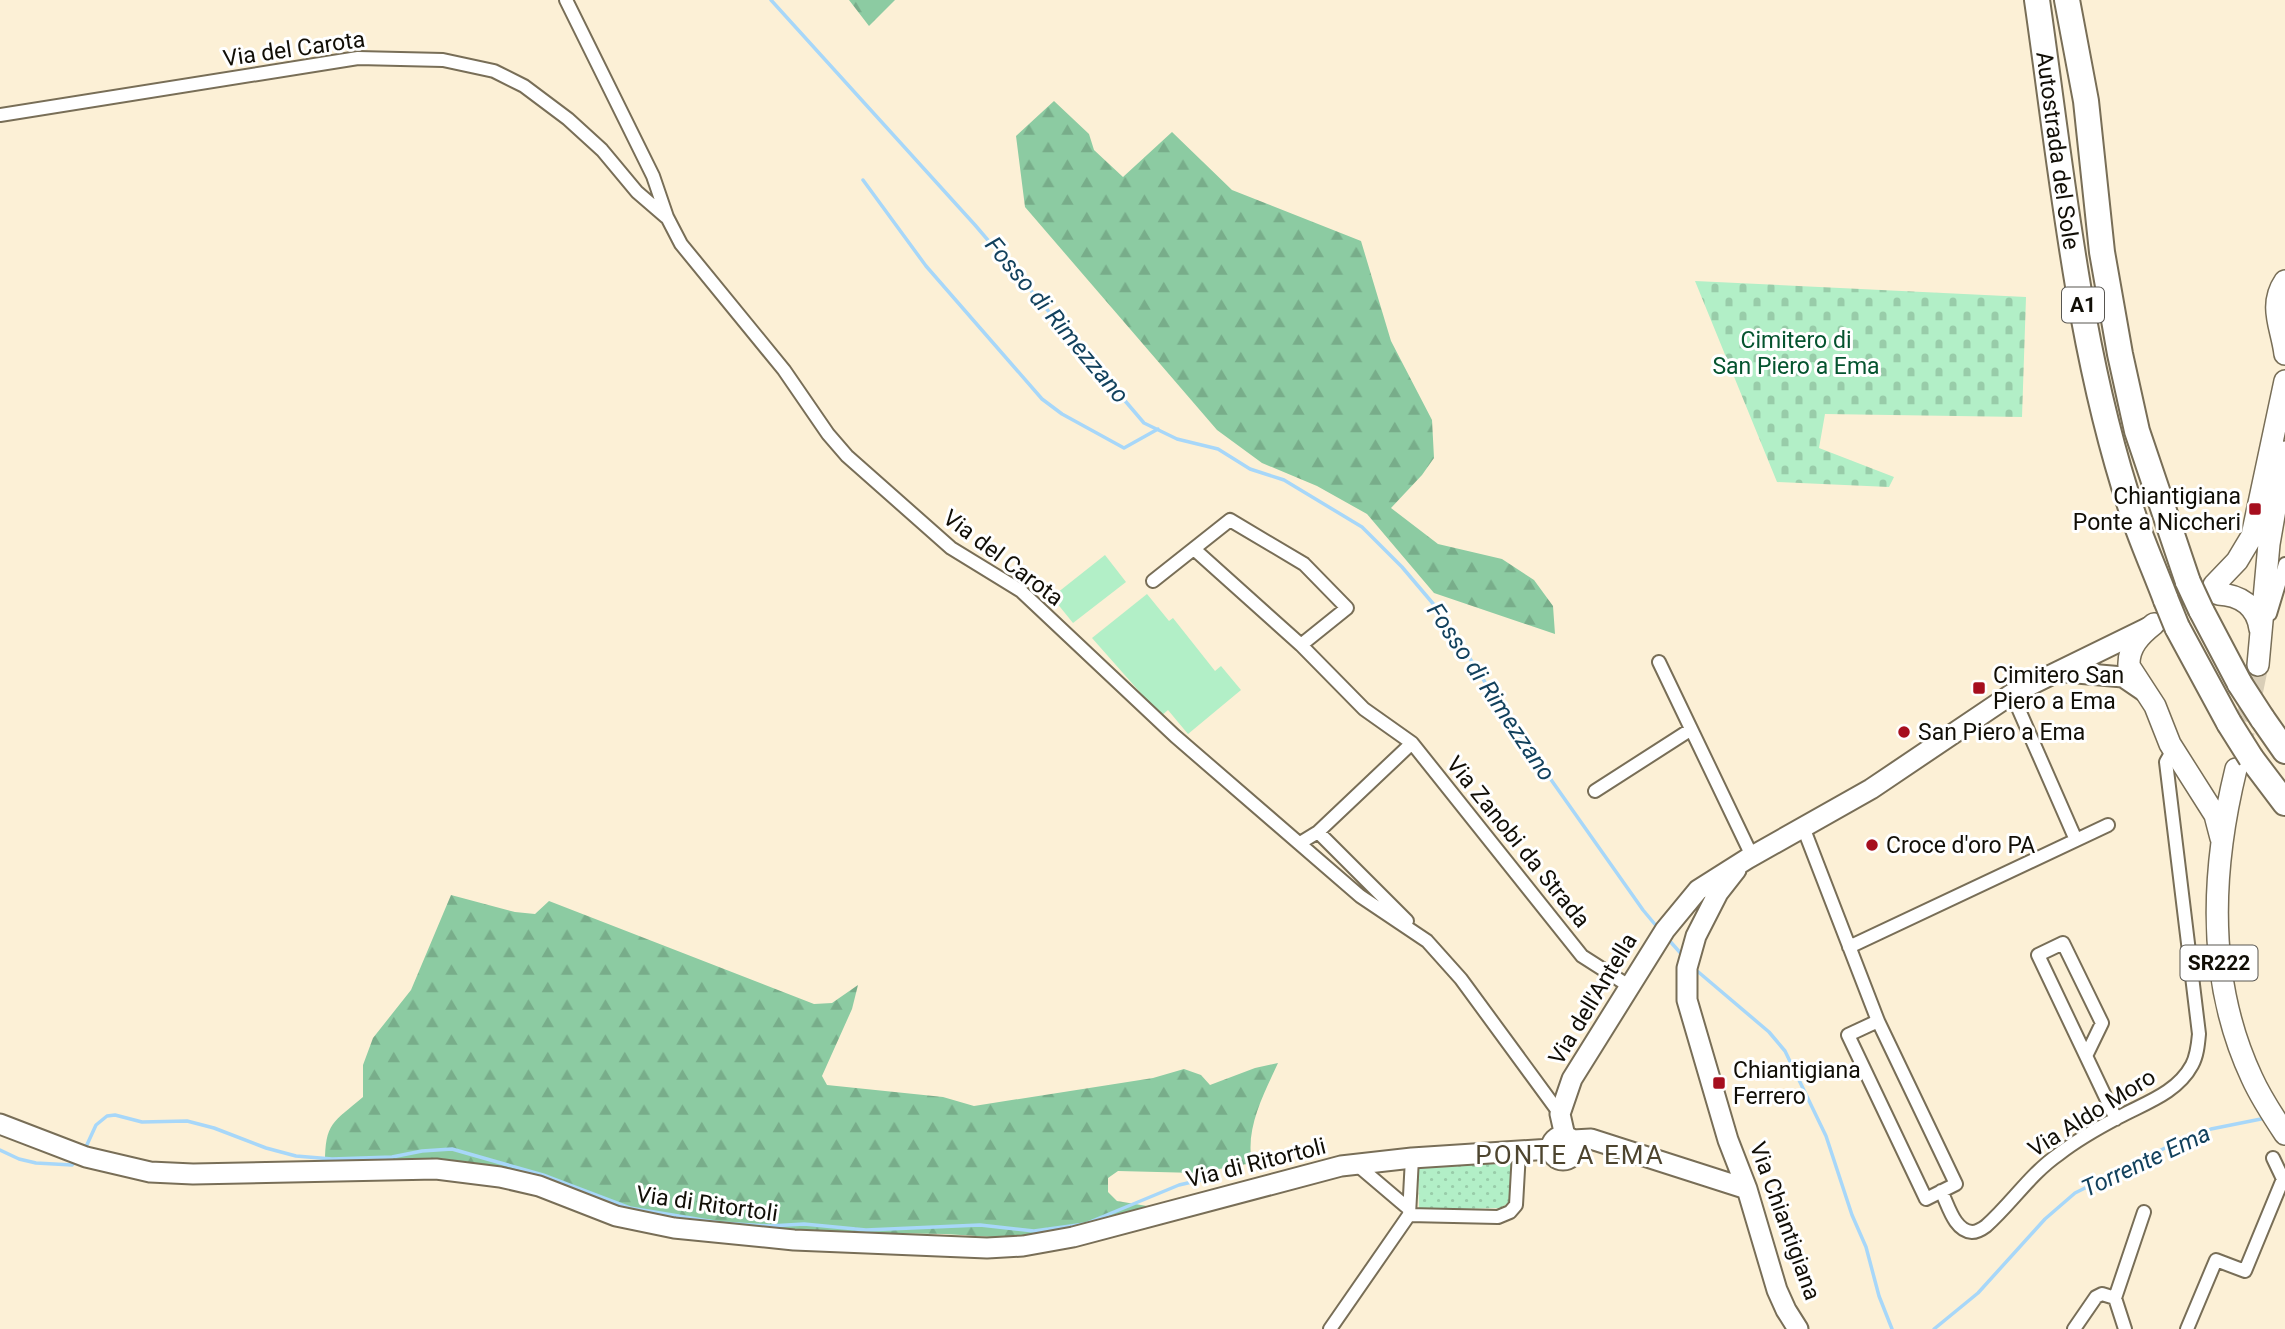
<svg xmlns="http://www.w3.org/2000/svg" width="2285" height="1329" font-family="Roboto,sans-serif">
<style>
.grass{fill:url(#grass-dots)}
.forest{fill:url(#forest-firs)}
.cemetery{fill:url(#cemetery-stones)}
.garden{fill:#b2efc7}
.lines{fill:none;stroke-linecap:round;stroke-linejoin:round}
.stream{stroke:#a7d7f9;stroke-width:3.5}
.primary-tunnel{stroke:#d9ceb7;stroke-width:21;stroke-dasharray:21 10;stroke-linecap:butt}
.street-casing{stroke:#786e57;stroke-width:16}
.secondary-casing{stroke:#786e57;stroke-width:23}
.primary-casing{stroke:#786e57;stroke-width:24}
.highway-casing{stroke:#786e57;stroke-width:28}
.street{stroke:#fff;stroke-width:12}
.secondary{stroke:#fff;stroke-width:19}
.primary{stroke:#fff;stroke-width:21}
.highway{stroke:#fff;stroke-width:24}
.highway-bridge-casing{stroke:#786e57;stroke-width:28;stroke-linecap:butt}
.highway-bridge{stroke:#fff;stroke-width:24}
.poi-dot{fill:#a60e1e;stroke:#fff;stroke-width:2.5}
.labels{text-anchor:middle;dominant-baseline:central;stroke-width:6;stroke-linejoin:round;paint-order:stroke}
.shield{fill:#fff;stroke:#585651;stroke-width:2}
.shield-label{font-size:21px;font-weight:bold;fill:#110e06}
.street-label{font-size:23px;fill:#110e06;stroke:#fff}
.park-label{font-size:23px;fill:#05542f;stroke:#fff}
.poi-label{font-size:23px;fill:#110e06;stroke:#fff;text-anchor:start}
.water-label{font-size:24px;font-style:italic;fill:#12415d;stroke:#fff}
.quarter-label{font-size:26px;letter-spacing:2px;fill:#4e452f;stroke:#fff}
</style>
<defs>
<pattern id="grass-dots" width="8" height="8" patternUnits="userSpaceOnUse" patternTransform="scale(1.75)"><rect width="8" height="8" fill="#b2efc7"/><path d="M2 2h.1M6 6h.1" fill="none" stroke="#98cca9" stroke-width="1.8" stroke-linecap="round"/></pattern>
<pattern id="forest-firs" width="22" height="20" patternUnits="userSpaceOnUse" patternTransform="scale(1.75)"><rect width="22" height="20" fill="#8ccba2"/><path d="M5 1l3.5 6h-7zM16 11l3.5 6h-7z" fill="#78ad8a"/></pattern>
<pattern id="cemetery-stones" width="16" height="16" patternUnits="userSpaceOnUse" patternTransform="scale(1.75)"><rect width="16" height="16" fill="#b2efc7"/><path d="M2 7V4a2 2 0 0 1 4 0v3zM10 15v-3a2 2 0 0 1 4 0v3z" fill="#98cca9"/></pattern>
</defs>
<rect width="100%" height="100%" fill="#fcf0d6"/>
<path class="grass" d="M1515 1160 1512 1201 1500 1208 1419 1210 1418 1164Z"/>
<path class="forest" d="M849 0H895L869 26Z
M1054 101 1089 134 1094 150 1123 177 1172 132 1232 190 1361 241 1391 341 1432 420 1434 458 1422 475 1391 508 1438 544 1502 559 1534 580 1553 606 1555 634 1434 593 1367 514 1317 486 1262 463 1217 430 1025 207 1016 136Z
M451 895 515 912 535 914 549 901 814 1004 832 1003 858 985 852 1009 822 1076 827 1085 943 1097 974 1106 1153 1078 1184 1069 1201 1075 1210 1085 1255 1068 1278 1063C1264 1094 1245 1128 1252 1163L1197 1173 1118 1171 1108 1178V1192L1117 1201 1153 1207 1072 1231 1009 1238 945 1234 815 1232 709 1226 599 1203 552 1185 468 1162 437 1158 325 1164C325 1122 333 1123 363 1097V1065L373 1038 411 990Z"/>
<path class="cemetery" d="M1695 281 2026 297 2022 417 1825 414 1819 448 1894 477 1889 487 1777 482Z"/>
<path class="garden" d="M1105 555 1126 582 1073 623 1052 597Z
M1147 594 1169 621 1173 618 1215 671 1221 666 1241 690 1188 734 1168 710 1161 716 1092 638Z"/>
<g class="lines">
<path class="stream" d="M771 0 975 225 1144 423 1177 439 1218 449 1250 469 1284 480 1362 527 1402 567 1441 613 1511 723 1643 910 1658 928
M863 180 926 266 1042 399 1062 414 1124 448 1158 429
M1668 939 1684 957
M1696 970 1769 1032 1785 1051 1826 1136 1852 1215 1866 1247 1879 1296 1892 1329
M85 1149 96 1125 107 1116 115 1115 142 1122 187 1121 214 1128 266 1148 296 1156 332 1159 392 1157 422 1151 452 1149 543 1175 630 1208 721 1223 770 1226 804 1224 866 1230 980 1225 1034 1231 1085 1224 1179 1185 1205 1179
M0 1150 19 1159 36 1163 72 1165 77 1160
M1934 1329 1978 1293 2045 1219 2075 1193 2169 1146 2211 1129 2266 1118"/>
<path class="primary-tunnel" d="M2240 752 2258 665"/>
<defs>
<path id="street" d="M566 0 653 176 667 217 681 244 784 370 828 434 847 456 951 548 1021 591 1175 736 1360 896 1427 941 1461 979 1560 1114
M0 115 358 58 443 60 494 71 524 86 568 119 602 150 637 192 666 217
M1194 549 1301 645 1364 709 1412 743 1582 956 1629 986
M1153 581 1230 520 1304 564 1347 608 1301 645
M2270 614 2285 564
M1659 662 1752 856
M2012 694 2076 840
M1595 791 1690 730
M1803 827 1878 1021
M1318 832 1407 921
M1300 843 1318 832 1412 743
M1849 947 2108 825
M1878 1021 1956 1184 1926 1199 1848 1035Z
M2086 1056 2102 1023 2063 943 2038 955 2116 1119
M1412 1158 1409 1215 1498 1217 1510 1212 1516 1205 1519 1152
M1356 1164 1409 1209
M1941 1191C1948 1204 1954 1231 1972 1232 1978 1232 1982 1229 1986 1226 2012 1203 2030 1174 2059 1154 2077 1140 2098 1128 2119 1117 2145 1103 2177 1093 2192 1065 2197 1056 2198 1045 2199 1034L2166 762 2170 755 2176 756
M1330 1329 1409 1215
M2074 1329 2096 1297 2102 1294 2115 1298
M2125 1329 2115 1298 2144 1212
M2187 1329 2216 1260 2245 1271 2283 1179 2273 1158"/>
<path id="secondary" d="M2065 672 2123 677 2145 692
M1736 870 1718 893 1696 936 1687 968V1000L1728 1140 1747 1189 1777 1290 1786 1310 1798 1329
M0 1124 86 1157 150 1172 193 1174 436 1169 500 1177 539 1186 616 1216 674 1228 794 1240 987 1248 1023 1246 1073 1237 1341 1166 1412 1158 1551 1149
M1551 1148a12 12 0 1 1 24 0a12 12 0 1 1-24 0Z
M1565 1136 1560 1114 1572 1079 1665 930 1698 890 1747 859 1871 789 2012 694 2147 628
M1573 1140 1591 1139 1747 1189"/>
<path id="primary" d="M2285 281C2268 306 2282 328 2285 354
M2214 585 2237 561 2252 536 2285 381
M2218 594C2240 595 2257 606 2260 629
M2154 624C2140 635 2128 647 2129 666L2155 706 2170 744 2215 815 2221 838
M2258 665 2269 544 2285 452
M2236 769C2211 871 2206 980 2252 1078 2261 1098 2273 1116 2285 1134"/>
<g id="highway">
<path id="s1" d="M2037 0C2062 173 2079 361 2137 526 2146 551 2157 576 2166 600"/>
<path d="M2067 0 2086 101 2102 252 2120 354 2137 431 2188 582"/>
<path d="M2201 610 2240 684"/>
<path d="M2177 627 2229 723"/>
<path d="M2262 718 2285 751"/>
<path d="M2251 758 2285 803"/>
</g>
</defs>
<use href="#street" class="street-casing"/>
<use href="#secondary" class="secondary-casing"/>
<use href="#primary" class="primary-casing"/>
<use href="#highway" class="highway-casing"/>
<use href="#street" class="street"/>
<use href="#secondary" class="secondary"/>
<use href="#primary" class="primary"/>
<use href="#highway" class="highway"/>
<defs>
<path id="highway-bridge" d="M2188 582 2201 610
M2166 600 2177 627
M2240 684 2262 718
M2229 723 2251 758"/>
</defs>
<use href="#highway-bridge" class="highway-bridge-casing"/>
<use href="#highway-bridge" class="highway-bridge"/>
</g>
<g class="poi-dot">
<rect x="2248" y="502" width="14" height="14" rx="3.5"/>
<rect x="1972" y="681" width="14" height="14" rx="3.5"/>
<circle cx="1904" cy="732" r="7"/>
<circle cx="1872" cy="845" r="7"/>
<rect x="1712" y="1076" width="14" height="14" rx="3.5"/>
</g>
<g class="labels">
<g class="shield">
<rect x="2062" y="287.5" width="42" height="35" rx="5"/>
<rect x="2180.5" y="945.5" width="77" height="35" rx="5"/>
</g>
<g class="shield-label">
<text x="2083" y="305">A1</text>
<text x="2219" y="963">SR222</text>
</g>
<g class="street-label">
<text transform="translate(294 49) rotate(-8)">Via del Carota</text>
<text stroke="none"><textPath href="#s1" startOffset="152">Autostrada del Sole</textPath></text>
<text transform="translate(1003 558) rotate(37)">Via del Carota</text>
<text transform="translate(1518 842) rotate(51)">Via Zanobi da Strada</text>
<text transform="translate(1593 999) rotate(-59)">Via dell'Antella</text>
<text transform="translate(2092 1113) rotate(-32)">Via Aldo Moro</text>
<text transform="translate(1256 1163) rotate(-14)">Via di Ritortoli</text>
<text transform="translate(707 1204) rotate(8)">Via di Ritortoli</text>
<text transform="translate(1785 1221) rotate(70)">Via Chiantigiana</text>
</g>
<g class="park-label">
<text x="1796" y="340">Cimitero di<tspan x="1796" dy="26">San Piero a Ema</tspan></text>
</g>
<g class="poi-label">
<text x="2241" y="496" text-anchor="end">Chiantigiana<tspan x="2241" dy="26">Ponte a Niccheri</tspan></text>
<text x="1993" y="675">Cimitero San<tspan x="1993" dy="26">Piero a Ema</tspan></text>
<text x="1918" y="732">San Piero a Ema</text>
<text x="1886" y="845">Croce d'oro PA</text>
<text x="1733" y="1070">Chiantigiana<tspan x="1733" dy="26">Ferrero</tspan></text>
</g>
<g class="water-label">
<text transform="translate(1057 320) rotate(50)">Fosso di Rimezzano</text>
<text transform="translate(1491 692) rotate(56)">Fosso di Rimezzano</text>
<text transform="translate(2146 1161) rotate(-25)">Torrente Ema</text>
</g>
<g class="quarter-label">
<text x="1570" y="1155">PONTE A EMA</text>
</g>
</g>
</svg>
